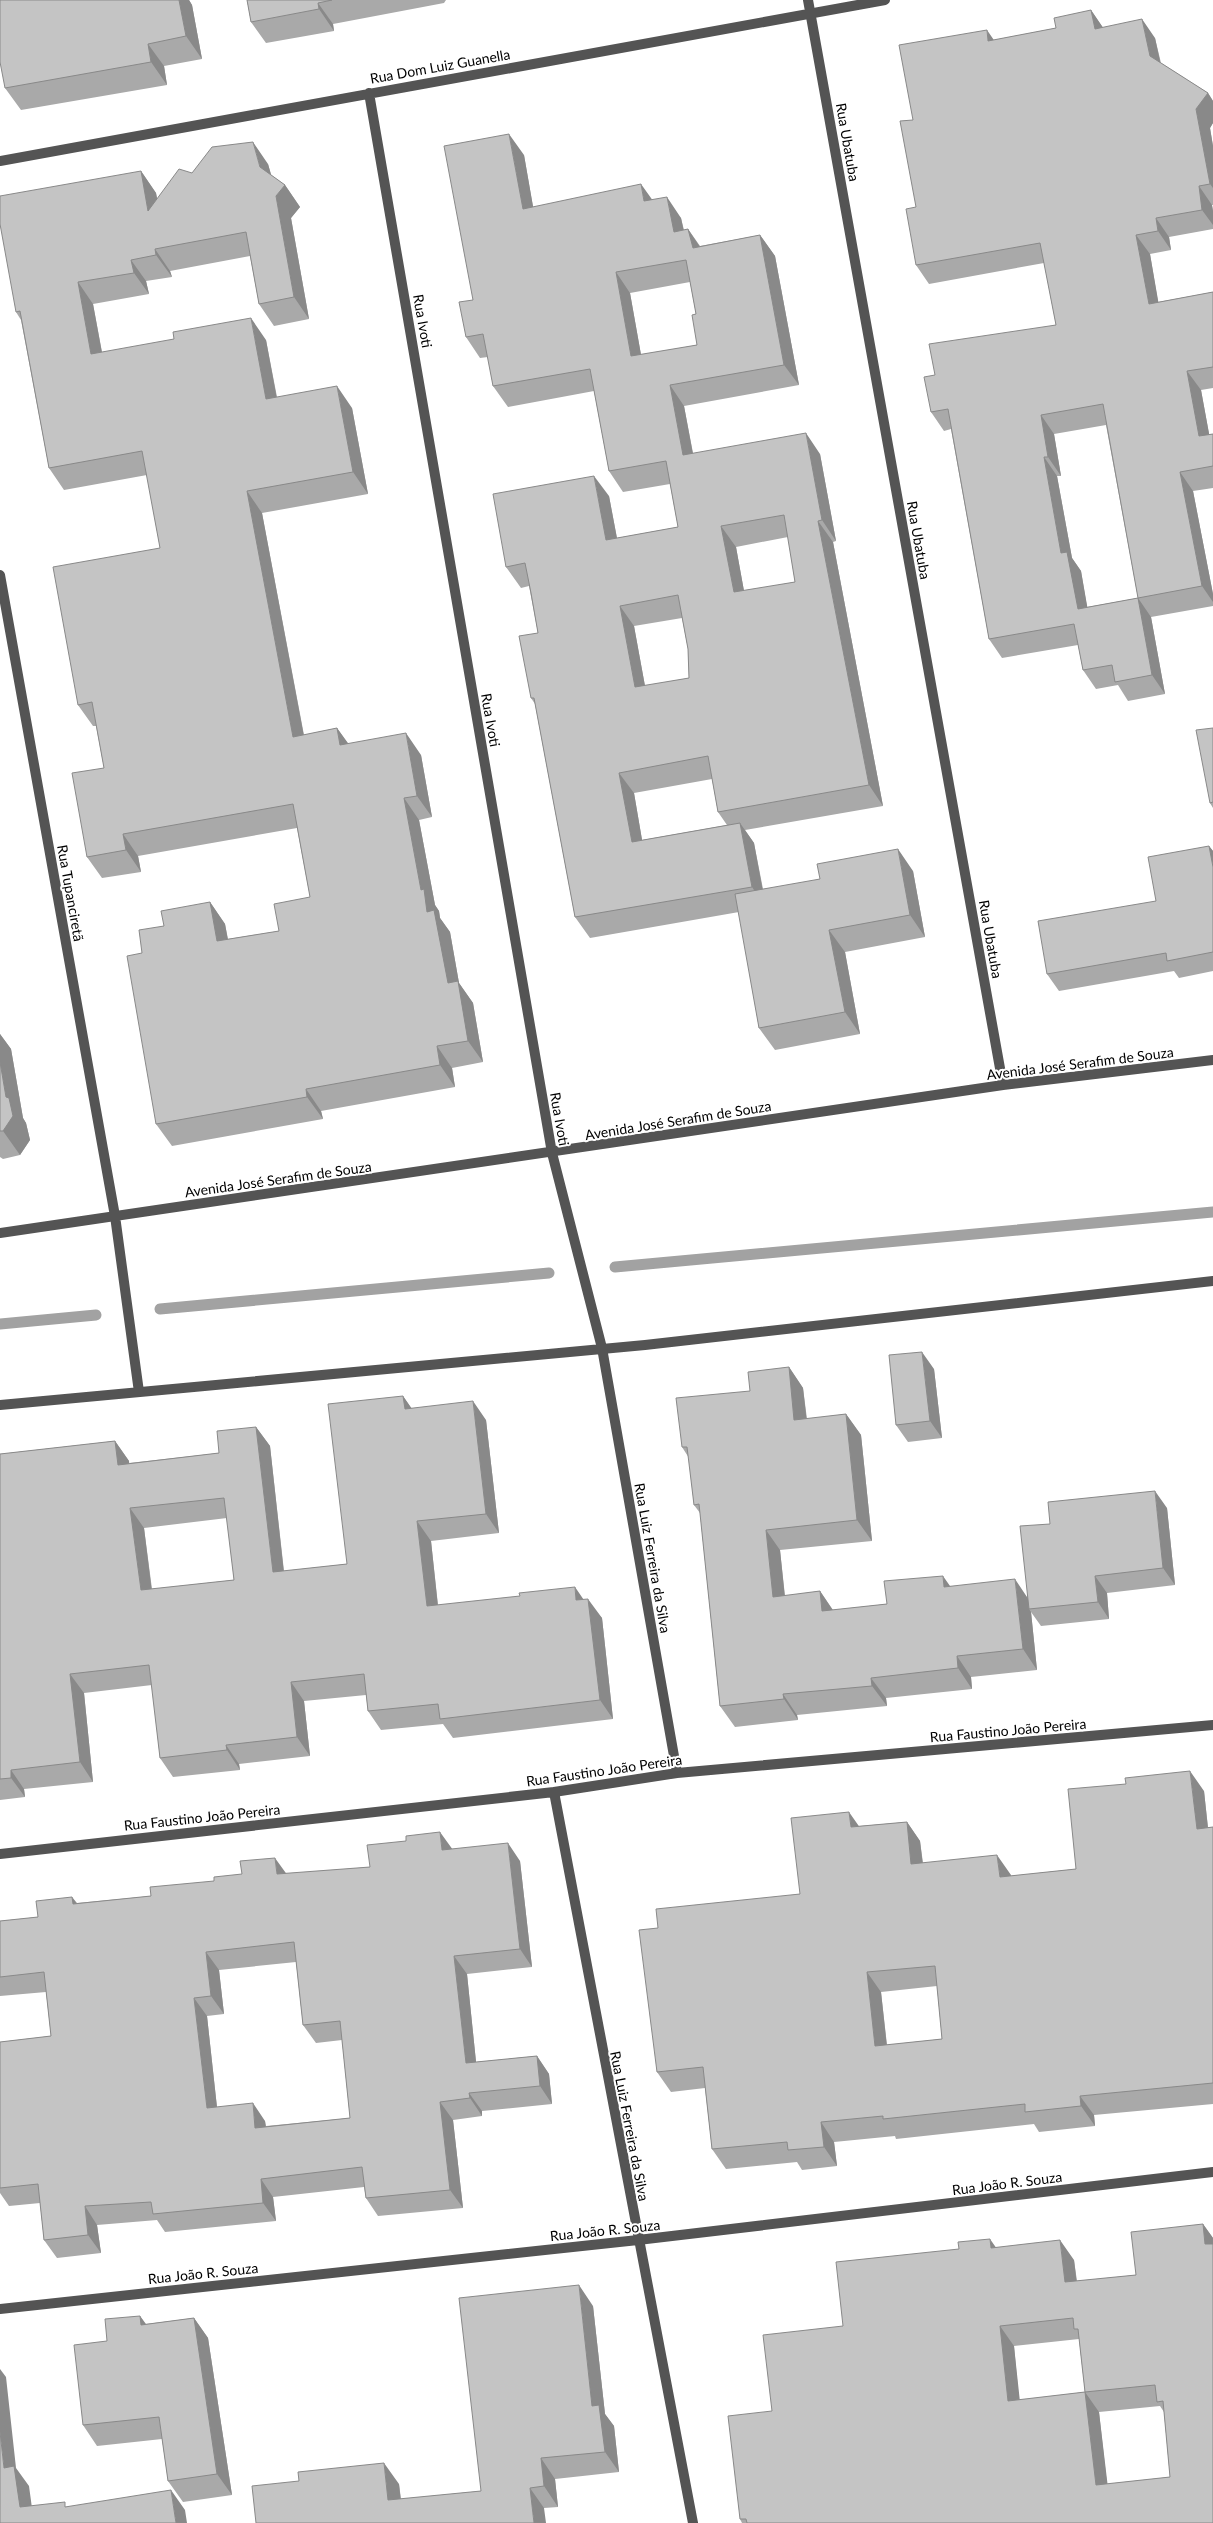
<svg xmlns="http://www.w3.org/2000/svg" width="1213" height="2523" font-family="Lato,sans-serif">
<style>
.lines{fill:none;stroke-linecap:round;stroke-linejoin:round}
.stream{stroke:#a2a2a2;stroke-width:11}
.minor{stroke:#545454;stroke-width:10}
.wall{fill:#a9a9a9;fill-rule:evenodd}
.shaded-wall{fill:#898989}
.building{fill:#c4c4c4;stroke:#898989;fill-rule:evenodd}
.labels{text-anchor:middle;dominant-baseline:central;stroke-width:4;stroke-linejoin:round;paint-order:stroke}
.street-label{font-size:14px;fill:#000;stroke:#fff}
</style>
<rect width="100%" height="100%" fill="#fff"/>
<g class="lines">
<path class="stream" d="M615 1267 1213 1212
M160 1309 549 1273
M0 1324 96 1315"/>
<path class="minor" d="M808 0 1003 1085
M369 93 552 1153 602 1348 677 1773
M0 161 885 0
M0 575 115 1216 139 1392
M0 1233 1003 1085 1213 1060
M0 1405 645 1345 1213 1281
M554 1792 693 2523
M0 1854 554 1792 677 1773 1213 1725
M0 2309 638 2240 1213 2172"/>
</g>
<path class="wall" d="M0 0H189L192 5 202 59 164 66 167 85 21 110 5 88Z
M247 0H446L444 3 333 24 334 31 266 43 251 22Z
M1091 10 1103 28 1155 38 1161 63 1208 93 1213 101V123L1210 128 1213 146V205H1212L1213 211V229L1169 237 1171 250 1150 254 1158 302 1213 292V388L1201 390 1209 434H1213V488L1193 491 1213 594V606L1151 617 1165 694 1128 701 1118 685 1096 689 1083 670 1078 645 1002 658 989 639 951 429 944 431 931 412 935 375 1056 325 1044 263 929 284 916 265V207L913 120 994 40 1056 28ZM1106 425 1138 598 1087 607 1081 571 1072 558 1057 476H1061L1054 434Z
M524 155 533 207 652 200 681 218 684 230 688 229 700 246 760 235 775 256 799 385 684 406 693 453 820 454 836 541 833 542 883 806 745 830 754 843 763 889 913 871 925 937 845 952 860 1034 775 1050 759 1028 739 912 590 938 575 917 535 704 531 698 538 633 529 586 521 588 506 567 609 496 617 538 678 527 670 484 623 492 609 471 594 391 508 407 493 386 488 357 480 358 466 337 473 300ZM690 282 696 314 697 345 641 355 630 293ZM788 537 795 582 744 591 736 547ZM682 618 688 649 689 678 645 686 634 626ZM712 779 718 812 727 825 642 840 634 793Z
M268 164 271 175 285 185 300 207 291 218 309 319 274 326 259 304 250 256 170 271 172 277 146 281 149 294 93 304 102 352 266 340 277 397 352 408 368 494 262 513 304 735 337 728 348 744 421 755 432 817 419 820 435 905 439 911 440 918 450 932 459 983 473 1003 483 1062 452 1068 455 1087 321 1111 323 1119 172 1146 156 1124 142 953 164 926 210 902 225 924 228 939 279 931 310 897 297 828 138 856 141 872 102 878 87 857 104 768 96 726H93L78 705 160 548 147 475 64 490 49 468 21 320 16 312 141 171 156 193 157 199 192 173Z
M1213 728V808L1210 803Z
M1209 846 1213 851V971L1179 978 1174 971 1059 991 1047 974 1156 901Z
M0 1034 11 1049 23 1118 26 1123 30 1140 20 1155 3 1159 0 1157Z
M789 1367 803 1388 807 1419 846 1414 861 1435 872 1541 780 1550 785 1596 820 1591 833 1610 887 1604 950 1586 1027 1597 1050 1524 1167 1508 1175 1585 1107 1593 1109 1619 1041 1626 1031 1612 1037 1670 971 1677 972 1689 886 1698 887 1706 797 1715 798 1720 735 1727 720 1706 700 1513 694 1505 689 1458 682 1447 750 1391Z
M934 1369 942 1438 908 1442 896 1425Z
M403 1396 411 1408 486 1420 499 1533 431 1541 438 1605 584 1600 602 1618 613 1719 453 1738 443 1724 381 1730 368 1711 366 1695 304 1701 310 1756 239 1764 240 1770 173 1777 160 1758 152 1685 84 1693 93 1782 24 1789 25 1797 0 1800V1454L115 1441 129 1461V1463L219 1453 256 1427 270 1446 284 1571 347 1564ZM227 1518 234 1580 152 1589 144 1528Z
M1204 1791 1208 1827H1213V2104L1094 2115 1095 2126 1039 2132 1034 2124 896 2139 895 2136 834 2142 837 2166 802 2170 797 2162 726 2169 712 2149 705 2088 671 2092 657 2072 658 1928 800 1894 860 1826 907 1822 920 1841 923 1863 1011 1875V1876L1076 1869ZM937 1986 942 2039 887 2045 881 1992Z
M453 1849 520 1861 532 1967 467 1974 476 2062 537 2056 549 2074 552 2104 482 2111V2116L453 2120 463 2208 378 2216 366 2198 364 2187 273 2197 276 2221 165 2232 157 2220 97 2225 101 2253 57 2258 44 2240 40 2203 9 2206 0 2193V2042L51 2036 46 1992 0 1996V1921L38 1917 72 1897 77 1903 151 1896 286 1874 370 1867ZM296 1962 303 2025 316 2043 342 2040 350 2118 266 2126 265 2121 217 2107 207 2016 224 2014 219 1970Z
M1203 2224 1213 2238V2523H742L740 2519 772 2411 843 2326 996 2247 1074 2260 1077 2281 1136 2275ZM1079 2339 1085 2392 1019 2400 1014 2346ZM1160 2406 1164 2412 1170 2477 1107 2484 1099 2412Z
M593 2306 605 2414 614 2426 619 2472 555 2479 558 2507 544 2508 256 2523 399 2484 401 2499 481 2491Z
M140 2316 146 2324 194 2318 208 2338 232 2495 183 2502 168 2481 162 2439 97 2446 83 2425 107 2341Z"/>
<path class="shaded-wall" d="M179 0H189L192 5 202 59 186 36Z
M318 3 333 24 334 31 319 9Z
M1091 10 1104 29H1095Z
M1142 19 1155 38 1163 75 1150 56Z
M987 30 1000 49 988 41Z
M148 44 164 66 167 85 151 62Z
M1208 93 1213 101V123L1210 128 1213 146V188L1210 184 1196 109Z
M509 134 524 155 537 229 523 209Z
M253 142 268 164 275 188 260 167Z
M141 171 156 193 164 233 148 211Z
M641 184 656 205 644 201Z
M285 185 300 207 291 218 309 319 294 297 276 196Z
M1199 186 1212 205 1213 211V225L1202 210Z
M667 197 681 218 688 252 674 232Z
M1156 218 1169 237 1171 250 1158 231Z
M688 229 702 250 693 248Z
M760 235 775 256 799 385 784 365Z
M1136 235 1150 254 1162 323 1149 304Z
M155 249 170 271 172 277 156 255Z
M131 260 146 281 149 294 134 273Z
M616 272 630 293 645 377 631 356Z
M78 282 93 304 106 375 91 354Z
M251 318 266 340 281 421 266 399Z
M1187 371 1201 390 1213 455 1199 436Z
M670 385 684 406 697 476 683 455Z
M337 386 352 408 368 494 353 472Z
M1041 415 1054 434 1061 476 1048 457Z
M806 433 820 454 836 541 822 520Z
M1044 457 1057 476 1072 558 1081 571 1091 628 1078 609 1061 553Z
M1180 472 1193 491 1213 594V602L1202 586Z
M594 476 609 496 621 560 606 540Z
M247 491 262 513 308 758 293 737Z
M818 521 833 542 883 806 869 785Z
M721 526 736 547 748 613 734 592Z
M1138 598 1151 617 1165 694 1152 675Z
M620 606 634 626 649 708 635 687Z
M337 728 353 750 340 745Z
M406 733 421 755 432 817 417 796Z
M619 773 634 793 646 863 632 842Z
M404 798 419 820 435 905 439 911 440 918 450 932 459 983 473 1003 483 1062 468 1041 448 983 421 890Z
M740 823 754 843 766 908 752 887Z
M123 834 138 856 141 872 126 850Z
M1209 846 1213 851V867Z
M898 849 913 871 925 937 910 915Z
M210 902 225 924 232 963 217 941Z
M829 930 845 952 860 1034 845 1012Z
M0 1034 11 1049 23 1118 26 1123 30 1140 20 1155 3 1131 6 1097 0 1062Z
M437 1046 452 1068 455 1087 440 1065Z
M306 1089 321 1111 323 1119 307 1097Z
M922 1352 934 1369 942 1438 930 1421Z
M789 1367 803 1388 809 1441 794 1420Z
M403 1396 417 1416 405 1409Z
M473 1401 486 1420 499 1533 486 1514Z
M846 1414 861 1435 872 1541 857 1520Z
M256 1427 270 1446 286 1592 273 1572Z
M115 1441 129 1461 131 1484 118 1465Z
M1155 1491 1167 1508 1175 1585 1163 1568Z
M130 1508 144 1528 154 1609 141 1590Z
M417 1521 431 1541 440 1626 427 1606Z
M766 1530 780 1550 787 1618 773 1597Z
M943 1576 957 1596 944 1587Z
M1095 1576 1107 1593 1109 1619 1098 1602Z
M1015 1579 1029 1600V1609L1031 1612 1037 1670 1023 1649Z
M575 1587 588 1606 576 1600Z
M820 1591 834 1612 822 1611Z
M588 1599 602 1618 613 1719 600 1700Z
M957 1656 971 1677 972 1689 958 1668Z
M70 1674 84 1693 93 1782 80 1762Z
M871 1678 886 1698 887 1706 872 1686Z
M291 1682 304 1701 310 1756 297 1737Z
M783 1694 797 1715 798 1720 784 1699Z
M226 1745 239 1764 240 1770 227 1750Z
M11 1770 24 1789 25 1797 11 1778Z
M1190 1771 1204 1791 1210 1848 1197 1829Z
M849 1812 863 1832 851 1827Z
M907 1822 920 1841 925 1883 911 1864Z
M440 1832 453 1850H442Z
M508 1843 520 1861 532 1967 520 1949Z
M997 1855 1011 1875 1014 1897 1000 1877Z
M275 1858 288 1876 277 1874Z
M72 1897 85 1915 73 1904Z
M206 1952 219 1970 224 2014 211 1996Z
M454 1956 467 1974 478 2081 466 2063Z
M867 1972 881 1992 889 2066 875 2046Z
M194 1998 207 2016 219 2126 207 2108Z
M537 2056 549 2074 552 2104 540 2086Z
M469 2093 482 2111V2116L470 2098Z
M1080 2096 1094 2115 1095 2126 1081 2106Z
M440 2102 453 2120 463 2208 450 2190Z
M253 2103 265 2121 268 2146 255 2128Z
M821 2122 834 2142 837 2166 824 2147Z
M261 2179 273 2197 276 2221 263 2203Z
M85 2206 97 2225 101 2253 88 2235Z
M1203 2224 1213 2238V2256L1205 2244Z
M990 2239 1004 2259 991 2248Z
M1060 2240 1074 2260 1079 2302 1065 2282Z
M579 2285 593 2306 605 2414 614 2426 619 2472 605 2452 592 2406Z
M140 2316 154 2336 141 2325Z
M194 2318 208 2338 232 2495 217 2474Z
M1000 2326 1014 2346 1022 2421 1008 2401Z
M0 2369 6 2377 16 2468 29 2486 34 2523 20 2507 4 2468 0 2432Z
M1085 2392 1099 2412 1110 2505 1096 2485Z
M541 2458 555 2479 558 2507 544 2486Z
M384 2463 399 2484 403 2521 388 2500Z
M530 2488 544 2508 546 2523H534Z
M171 2490 185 2510 187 2523H176Z"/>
<path class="building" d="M0 0H179L186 36 148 44 151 62 5 88 0 62Z
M247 0H332L318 3 319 9 251 22Z
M1091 10 1095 29 1142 19 1150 56 1208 93 1196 109 1210 184 1199 186 1202 210 1156 218 1158 231 1136 235 1149 304 1213 292V367L1187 371 1199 436 1213 434V466L1180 472 1202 586 1138 598 1152 675 1115 682 1112 665 1083 670 1074 624 989 639 948 409 931 412 924 377 935 375 929 344 1056 325 1040 243 916 265 906 209 916 207 900 121 913 120 899 45 987 30 988 41 1056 28 1054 18ZM1103 404 1138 598 1078 609 1067 552 1061 553 1044 457H1048L1041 415Z
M509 134 523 209 641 184 644 201 667 197 674 232 688 229 693 248 760 235 784 365 670 385 683 455 806 433 822 520 818 521 869 785 718 812 708 756 619 773 632 842 740 823 752 887 575 917 534 698H531L519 636 538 633 531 593 525 563 506 567 493 494 594 476 606 540 678 527 666 461 609 471 590 369 493 386 483 334 466 337 459 302 473 300 444 146ZM686 260 696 314 692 315 697 345 631 356 616 272ZM784 515 795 582 734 592 721 526ZM678 595 688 649 689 678 635 687 620 606Z
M253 142 260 167 285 185 276 196 294 297 259 304 246 232 155 249 156 255 131 260 134 273 78 282 91 354 174 339 173 332 251 318 266 399 337 386 353 472 247 491 293 737 337 728 340 745 406 733 417 796 404 798 421 890 424 889 427 912 434 910 448 983 458 981 468 1041 437 1046 440 1065 306 1089 307 1097 156 1124 127 956 142 953 139 930 164 926 161 911 210 902 217 941 279 931 274 904 310 897 293 804 123 834 126 850 87 857 72 773 104 768 92 702 78 705 53 567 160 548 142 451 49 468 20 311 16 312 0 224V196L141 171 148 211 179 169 192 173 212 147Z
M1213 728V802L1210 803 1196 730Z
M1209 846 1213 867V952L1167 961 1166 953 1047 974 1038 921 1156 901 1148 857Z
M898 849 910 915 829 930 845 1012 759 1028 735 894 820 879 817 864Z
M0 1062 6 1097 9 1098 13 1116 3 1131H0Z
M922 1352 930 1421 896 1425 889 1355Z
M789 1367 794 1420 846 1414 857 1520 766 1530 773 1597 820 1591 822 1611 887 1604 884 1581 943 1576 944 1587 1015 1579 1023 1649 957 1656 958 1668 871 1678 872 1686 783 1694 784 1699 720 1706 699 1504 694 1505 687 1447H682L676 1398 750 1391 748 1372Z
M403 1396 405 1409 473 1401 486 1514 417 1521 427 1606 520 1596 519 1593 575 1587 576 1600 588 1599 600 1700 440 1719 438 1704 368 1711 364 1674 291 1682 297 1737 226 1745 227 1750 160 1758 149 1665 70 1674 80 1762 11 1770V1778L0 1779V1454L115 1441 118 1465 219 1453 217 1431 256 1427 273 1572 347 1564 328 1404ZM224 1498 234 1580 141 1590 130 1508Z
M1155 1491 1163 1568 1095 1576 1098 1602 1029 1609 1020 1526 1050 1524 1048 1502Z
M1190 1771 1197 1829 1213 1827V2083L1080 2096 1081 2106 1025 2112V2104L883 2119V2116L821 2122 824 2147 788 2150 787 2142 712 2149 703 2067 657 2072 639 1930 658 1928 656 1909 800 1894 791 1818 849 1812 851 1827 907 1822 911 1864 997 1855 1000 1877 1076 1869 1068 1789 1126 1784 1125 1778ZM935 1966 942 2039 875 2046 867 1972Z
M440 1832 442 1850 508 1843 520 1949 454 1956 466 2063 537 2056 540 2086 469 2093 470 2098 440 2102 450 2190 366 2198 362 2167 261 2179 263 2203 153 2214 151 2202 85 2206 88 2235 44 2240 38 2184 0 2188V2042L51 2036 44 1972 0 1977V1921L38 1917 36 1901 72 1897 73 1904 151 1896 150 1887 214 1881V1877L242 1874 240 1861 275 1858 277 1874 370 1867 367 1845 406 1841V1836ZM294 1942 303 2025 340 2021 350 2118 255 2128 253 2103 207 2108 194 1998 211 1996 206 1952Z
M1203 2224 1205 2244H1213V2523H747L746 2519H740L728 2416 772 2411 763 2335 843 2326 836 2262 959 2249 958 2242 990 2239 991 2248 1060 2240 1065 2282 1136 2275 1131 2232ZM1073 2318 1074 2329H1078L1085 2392 1008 2401 1000 2326ZM1155 2385 1157 2402 1163 2401 1170 2477 1096 2485 1085 2392Z
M579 2285 592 2406 599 2405 605 2452 541 2458 544 2486 530 2488 534 2523H256L252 2486 299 2481 298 2472 384 2463 388 2500 481 2491 459 2298Z
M140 2316 141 2325 194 2318 217 2474 168 2481 159 2417 83 2425 74 2345 107 2341 105 2319Z
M0 2432 4 2468 14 2466 20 2507 65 2502V2507L171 2490 176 2523H0Z"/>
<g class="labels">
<g class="street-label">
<text transform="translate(440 66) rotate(-10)">Rua Dom Luiz Guanella</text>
<text transform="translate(848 142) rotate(80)">Rua Ubatuba</text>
<text transform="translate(423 321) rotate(80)">Rua Ivoti</text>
<text transform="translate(919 540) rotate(80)">Rua Ubatuba</text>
<text transform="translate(491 720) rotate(80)">Rua Ivoti</text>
<text transform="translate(71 893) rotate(80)">Rua Tupanciretã</text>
<text transform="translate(991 939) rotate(80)">Rua Ubatuba</text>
<text transform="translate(1080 1063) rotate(-7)">Avenida José Serafim de Souza</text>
<text transform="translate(560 1119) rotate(80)">Rua Ivoti</text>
<text transform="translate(678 1120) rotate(-9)">Avenida José Serafim de Souza</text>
<text transform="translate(278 1179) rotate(-8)">Avenida José Serafim de Souza</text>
<text transform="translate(653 1558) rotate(80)">Rua Luiz Ferreira da Silva</text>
<text transform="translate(1008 1730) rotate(-5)">Rua Faustino João Pereira</text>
<text transform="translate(604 1770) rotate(-8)">Rua Faustino João Pereira</text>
<text transform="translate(202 1817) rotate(-6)">Rua Faustino João Pereira</text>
<text transform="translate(630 2126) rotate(79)">Rua Luiz Ferreira da Silva</text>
<text transform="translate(1007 2183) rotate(-7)">Rua João R. Souza</text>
<text transform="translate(605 2230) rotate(-6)">Rua João R. Souza</text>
<text transform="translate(203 2273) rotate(-6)">Rua João R. Souza</text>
</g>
</g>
</svg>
